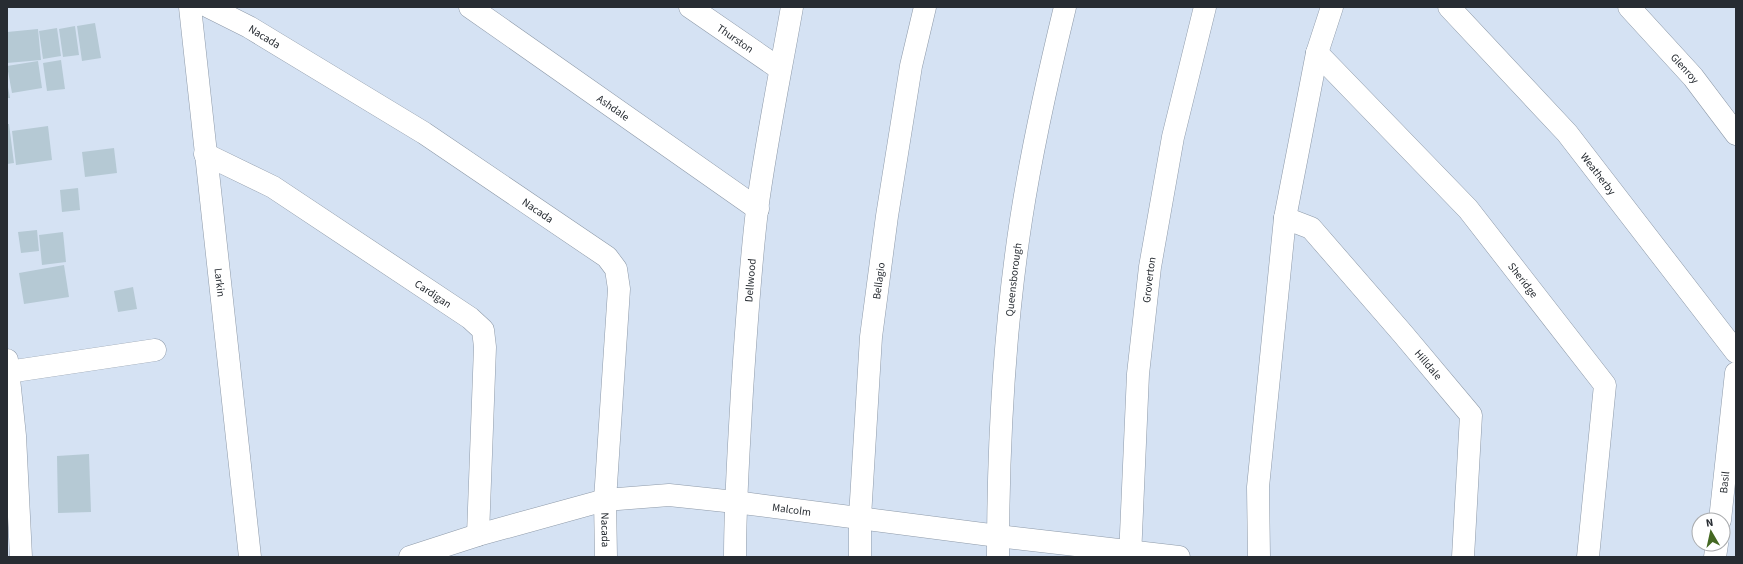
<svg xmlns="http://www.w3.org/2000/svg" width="1743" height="564" font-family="'Source Sans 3',sans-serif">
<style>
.building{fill:#b5c9d4}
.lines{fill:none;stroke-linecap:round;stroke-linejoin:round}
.minor-casing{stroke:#8e9aa9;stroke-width:23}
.minor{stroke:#fff;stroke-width:22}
.labels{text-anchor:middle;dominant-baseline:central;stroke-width:3.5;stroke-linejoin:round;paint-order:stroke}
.street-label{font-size:11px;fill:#272c32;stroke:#fff}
</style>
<rect width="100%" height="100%" fill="#d5e2f3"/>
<path class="building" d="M95 23 101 58 82 61 77 26Z
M75 26 79 55 63 57 59 29Z
M57 28 61 56 43 59 39 31Z
M38 29 41 60 7 63V32Z
M61 60 65 89 47 91 43 63Z
M38 61 42 88 12 93 7 66Z
M7 82 10 98H7Z
M7 124H9L14 163 7 164Z
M48 126 52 160 16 165 12 131Z
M114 148 117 173 85 177 82 152Z
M78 188 80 210 62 212 60 190Z
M37 230 39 251 21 253 18 232Z
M63 232 66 262 42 265 39 235Z
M64 265 69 297 24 304 19 273Z
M133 287 137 309 118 312 114 291Z
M89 454 91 512 58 513 57 456Z"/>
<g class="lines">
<defs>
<g id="minor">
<path id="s1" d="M190 7 250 557"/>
<path id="s2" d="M209 7 249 27 424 133 607 257 616 269 619 289 605 500 606 557"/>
<path id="s3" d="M470 7 758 209"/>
<path id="s4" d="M690 7 780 69"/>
<path id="s5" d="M1449 7 1567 133 1736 352"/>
<path id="s6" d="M1629 7 1693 77 1736 134"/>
<path id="s7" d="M1317 53 1468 209 1605 385 1588 557"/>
<path id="s8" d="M205 154 273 187 470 318 483 330 485 347 478 535"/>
<path id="s9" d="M1285 218 1311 228 1403 334 1471 415 1463 557"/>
<path d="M7 360 15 436 21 557"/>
<path d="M8 372 155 350"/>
<path id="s10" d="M1720 520 1736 373"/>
<path id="s11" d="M410 557 478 535 605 500 669 495 735 502 998 536 1179 557"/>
<path id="s12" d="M735 557C735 501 739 446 742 391 746 330 750 270 757 210 766 142 780 75 792 7"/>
<path id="s13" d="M860 557V517L871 337 887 216 911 66 925 7"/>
<path id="s14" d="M998 557C998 445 1004 331 1021 220 1032 148 1048 77 1065 7"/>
<path id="s15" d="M1130 557 1138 374 1150 267 1173 137 1205 7"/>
<path d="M1259 557 1258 487 1285 218 1317 53 1332 7"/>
<path d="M1715 557 1717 544"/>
</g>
</defs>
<use href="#minor" class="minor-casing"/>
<use href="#minor" class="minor"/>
</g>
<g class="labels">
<g class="street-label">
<text stroke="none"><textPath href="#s2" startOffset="63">Nacada</textPath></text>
<text stroke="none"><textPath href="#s4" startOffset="55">Thurston</textPath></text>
<text stroke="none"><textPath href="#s6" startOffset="83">Glenroy</textPath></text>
<text stroke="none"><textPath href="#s3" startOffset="175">Ashdale</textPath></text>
<text stroke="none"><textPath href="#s5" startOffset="224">Weatherby</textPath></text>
<text stroke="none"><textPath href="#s2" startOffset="387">Nacada</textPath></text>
<text stroke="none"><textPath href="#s15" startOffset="278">Groverton</textPath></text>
<text stroke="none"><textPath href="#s7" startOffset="307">Sheridge</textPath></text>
<text stroke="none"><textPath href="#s13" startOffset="277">Bellagio</textPath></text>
<text stroke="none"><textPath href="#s14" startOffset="278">Queensborough</textPath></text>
<text stroke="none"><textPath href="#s12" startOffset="277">Dellwood</textPath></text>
<text stroke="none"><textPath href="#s1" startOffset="277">Larkin</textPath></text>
<text stroke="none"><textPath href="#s8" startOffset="268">Cardigan</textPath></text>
<text stroke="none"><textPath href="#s9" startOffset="208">Hilldale</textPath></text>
<text stroke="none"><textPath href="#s10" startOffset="38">Basil</textPath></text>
<text stroke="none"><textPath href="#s11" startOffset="391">Malcolm</textPath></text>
<text stroke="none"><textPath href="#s2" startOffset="747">Nacada</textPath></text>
</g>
</g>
<rect width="1743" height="564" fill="none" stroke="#272c32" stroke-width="16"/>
<g transform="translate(1711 532) rotate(351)"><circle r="19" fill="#ffffff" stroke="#a9abad"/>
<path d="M0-3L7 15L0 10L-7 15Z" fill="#446822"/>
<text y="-6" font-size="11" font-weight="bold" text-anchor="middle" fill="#272c32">N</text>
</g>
</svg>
